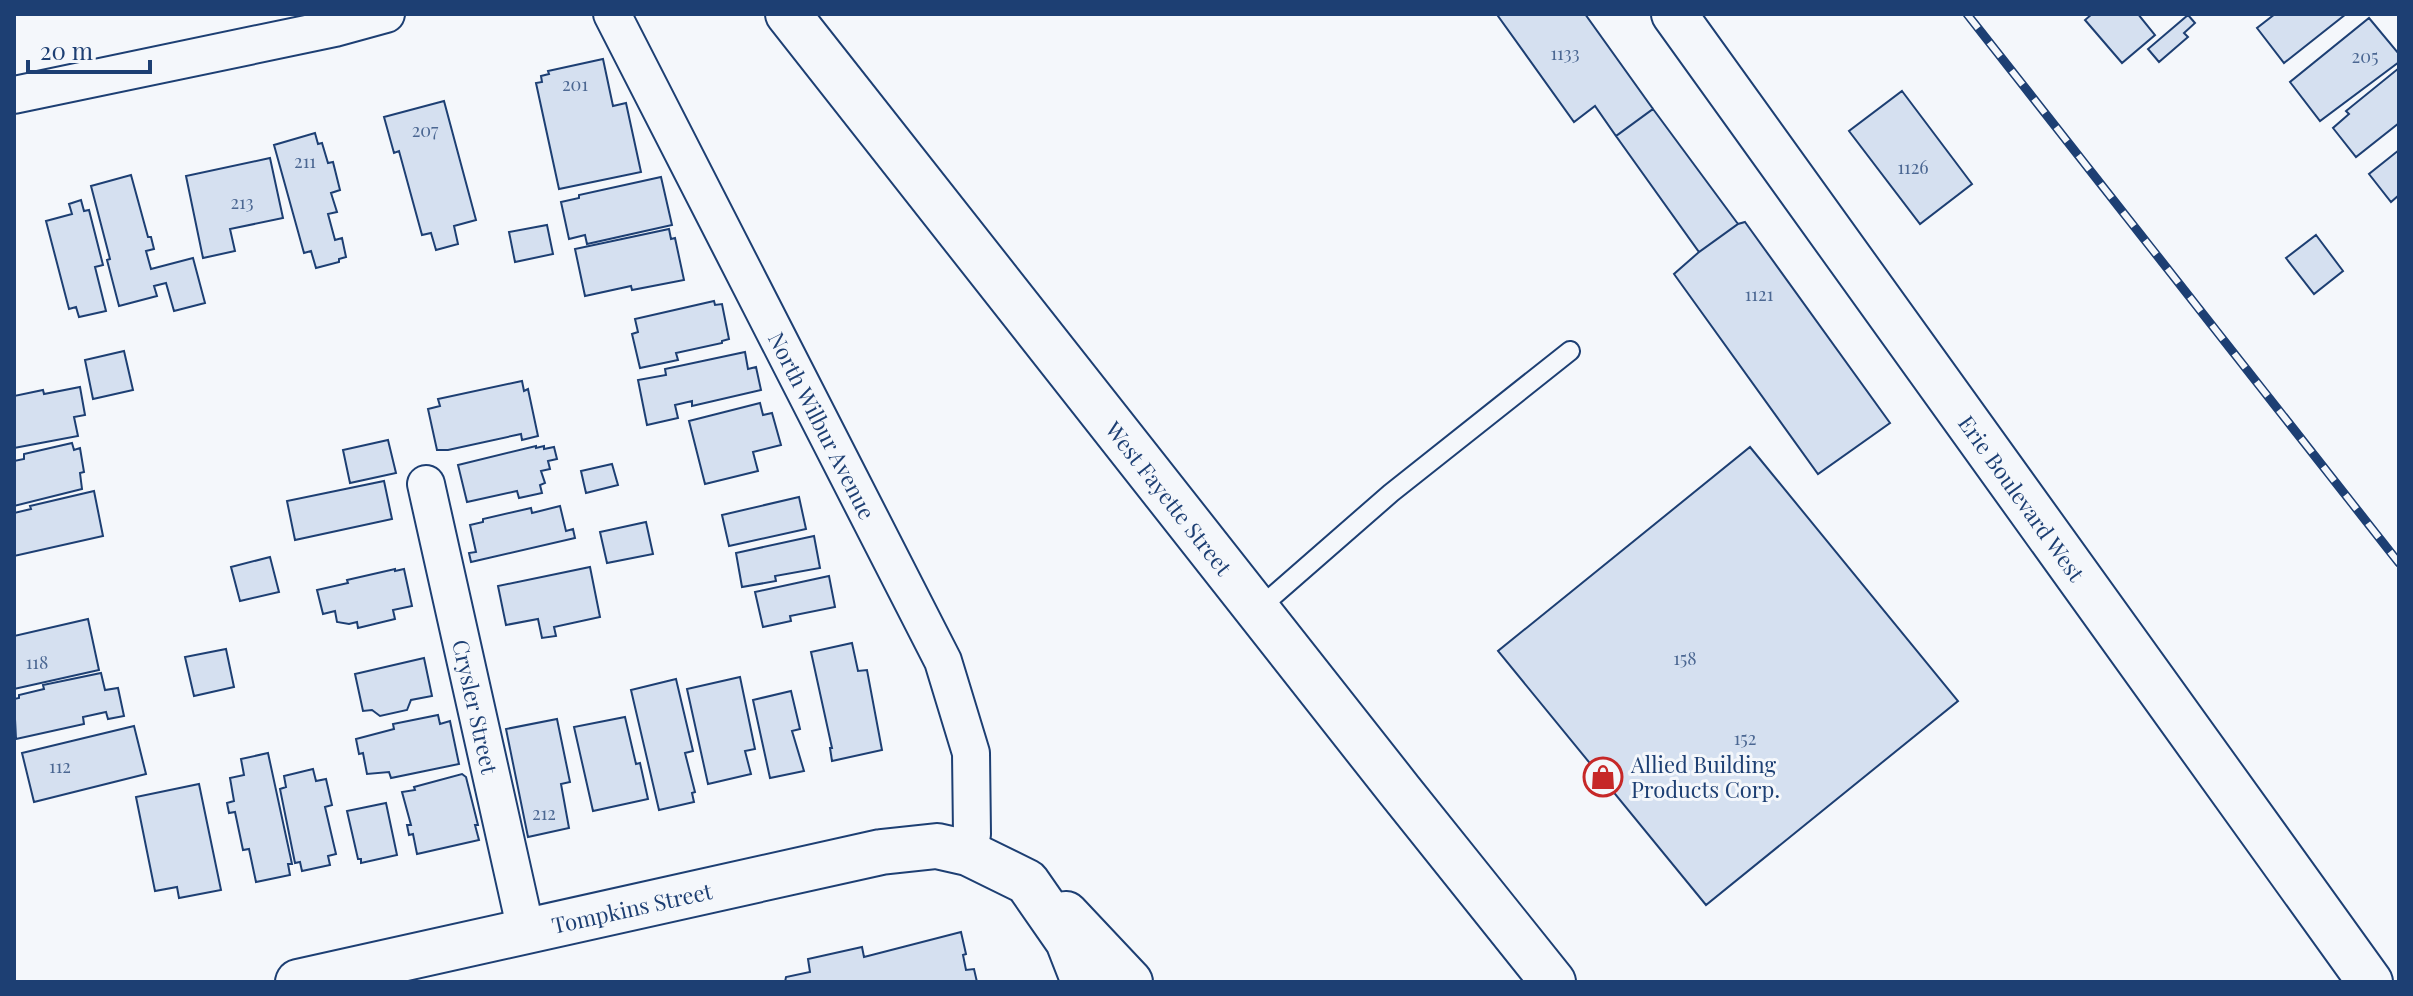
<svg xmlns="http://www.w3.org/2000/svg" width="2413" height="996" font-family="'Playfair Display',serif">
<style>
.building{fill:#d5e0f0;stroke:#1d3f73;stroke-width:2}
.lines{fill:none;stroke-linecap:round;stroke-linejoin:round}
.service-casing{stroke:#1d3f73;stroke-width:22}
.minor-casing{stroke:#1d3f73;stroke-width:40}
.tertiary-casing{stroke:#1d3f73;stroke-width:48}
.secondary-casing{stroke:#1d3f73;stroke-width:48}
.service{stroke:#f4f7fb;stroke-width:18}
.minor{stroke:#f4f7fb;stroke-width:36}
.tertiary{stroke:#f4f7fb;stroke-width:44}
.secondary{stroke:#f4f7fb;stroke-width:44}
.rail-casing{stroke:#1d3f73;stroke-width:9}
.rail{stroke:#f4f7fb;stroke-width:6;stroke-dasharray:18;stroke-linecap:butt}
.labels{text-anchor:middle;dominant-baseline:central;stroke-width:6;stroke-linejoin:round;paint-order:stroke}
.number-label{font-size:18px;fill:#4b6792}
.street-label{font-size:22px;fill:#1d3f73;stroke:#f4f7fb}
.poi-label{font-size:22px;fill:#1d3f73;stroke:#f4f7fb;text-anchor:start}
</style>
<rect width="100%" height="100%" fill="#f4f7fb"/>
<path class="building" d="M1501 14H1585L1653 109 1616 136 1595 106 1574 122 1498 16Z
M2092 14H2138L2155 35 2122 63 2085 20Z
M2275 14H2346L2284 63 2257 28Z
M2188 15 2195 23 2184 33 2188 37 2159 62 2148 49Z
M2369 18 2399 54V62L2320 121 2290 82Z
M603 59 613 106 626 103 641 172 559 189 536 83 542 82 541 76 549 74 548 71Z
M2399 68V123L2356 157 2333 128 2349 114 2346 111Z
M1902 91 1972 184 1920 224 1849 131Z
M444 101 476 220 454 226 458 244 436 250 431 233 422 235 399 151 394 153 384 117Z
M1653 109 1738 224 1699 252 1616 136Z
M315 133 318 144 322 143 328 163 333 162 340 190 331 193 337 212 328 214 335 240 342 238 346 257 339 259V262L316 268 311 251 304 253 274 145Z
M2399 150V195L2391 202 2369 174Z
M270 158 283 218 230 229 235 251 203 258 186 176Z
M131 175 148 237H151L154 249 146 251 151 269 193 258 205 303 174 311 166 283 154 286 157 296 119 306 107 260 110 259 91 186Z
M661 177 672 225 587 244 585 235 569 239 561 202 579 198V195Z
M81 200 84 211 89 210 103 265 95 267 106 311 79 317 76 307 69 309 46 221 72 214 69 204Z
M1745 222 1890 423 1818 474 1674 274 1699 252 1738 224Z
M547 225 553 254 515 262 509 232Z
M669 229 671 239 675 238 684 280 632 290 631 286 585 296 575 249Z
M2316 235 2343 271 2314 294 2286 258Z
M714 301 715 305 722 304 729 339 722 341V343L676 353 678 360 640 368 632 334 638 332 635 319Z
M124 351 133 390 93 399 85 360Z
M745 352 748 369 756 367 761 390 692 406V401L675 405 678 418 647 425 638 380 666 375 665 369Z
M522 381 524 391 528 389 538 436 522 440 521 434 448 450H437L428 409 440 406 438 399Z
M80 387 85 415 74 417 78 436 14 448V396L43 390 44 394Z
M760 403 763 415 772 413 781 445 753 452 758 471 705 484 689 421Z
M388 440 396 473 350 483 343 450Z
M72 443 74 450 80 448 84 472 80 473 82 489 14 506V461L24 459V454Z
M536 446V448L544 446V449L554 447 557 459 548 461 550 469 541 471 545 483 540 485 542 493 519 498 517 491 467 502 458 465Z
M1750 447 1958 701 1706 905 1498 651Z
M612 464 618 485 586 493 581 471Z
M384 481 392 519 295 540 287 501Z
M94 491 103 536 14 556V513L31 509 30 506Z
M799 497 806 529 729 546 722 515Z
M560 506 566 531 573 529 575 538 471 562 469 553 476 552 470 525 483 522V519L531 508 532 513Z
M646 522 653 554 607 563 600 532Z
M814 536 820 568 775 576 776 581 742 587 736 553Z
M270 557 279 592 240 601 231 567Z
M590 567 600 617 554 627 556 636 542 638 538 619 506 625 498 586Z
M395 569V571L404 569 412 606 393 610 395 619 358 628 357 622 349 624 337 622 335 611 323 614 317 590 348 583 347 580Z
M829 576 835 607 790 616 791 621 763 627 755 592Z
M88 619 99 670 14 689V636Z
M852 643 858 671 867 670 882 750 832 761 830 748H832L811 652Z
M226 649 234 687 194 696 185 657Z
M424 658 432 696 411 700 407 710 380 716 372 710 363 711 355 674Z
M101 673 105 690 118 688 124 716 108 719 106 712 83 717 84 724 16 739 14 699 19 698V695L44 689 43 685Z
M740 677 755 749 745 751 751 774 708 784 687 689Z
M676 679 693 751 685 753 695 792 692 793 694 802 659 810 631 690Z
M791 691 800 729 792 731 804 771 770 778 753 700Z
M438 715 440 724 450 721 459 764 391 778 389 772 367 774 363 753 359 754 356 739 394 729 393 724Z
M625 717 636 764 640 763 648 799 593 811 574 727Z
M557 719 570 782 561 784 569 828 528 837 506 729Z
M134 726 146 774 34 802 22 753Z
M268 753 292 864H288L290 875 256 882 249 849 243 850 235 812 229 813 227 803 234 801 230 778 244 775 241 759Z
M313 769 316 781 326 779 332 805 325 807 336 854 328 856 330 865 302 871 300 862 295 863 280 789 286 787 284 776Z
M462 774 466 777 478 825H475L479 840 417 854 413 834 409 835 407 825H411L402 792 415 790 414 787Z
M199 784 221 890 179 898 177 887 155 891 136 797Z
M386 803 397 855 361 863V859H358L347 811Z
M961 932 966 954 963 955 966 970 974 969 977 982H785L786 977 810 972 808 959 862 947 864 957Z"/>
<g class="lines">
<defs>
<path id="service" d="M1257 610 1391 493 1570 351"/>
<g id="minor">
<path id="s1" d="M612 14 943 661 971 753 972 834 968 853"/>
<path d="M14 95 335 28 386 14"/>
<path id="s2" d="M426 484 526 931"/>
</g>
<g id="tertiary">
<path id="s3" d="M788 14 1400 791 1553 982"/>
<path d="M1066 914 1130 982"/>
<path id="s4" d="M298 982 881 852 937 846 968 853 1027 882 1068 941 1084 982"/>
</g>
<g id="secondary">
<path id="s5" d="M1674 14 2370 982"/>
</g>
</defs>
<use href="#service" class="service-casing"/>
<use href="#minor" class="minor-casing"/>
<use href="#tertiary" class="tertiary-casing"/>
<use href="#secondary" class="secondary-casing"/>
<use href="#service" class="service"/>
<use href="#minor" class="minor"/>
<use href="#tertiary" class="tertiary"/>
<use href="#secondary" class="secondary"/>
<defs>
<path id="rail" d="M1967 14 2399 563"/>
</defs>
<use href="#rail" class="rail-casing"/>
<use href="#rail" class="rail"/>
</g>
<defs>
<symbol id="shop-ring" viewBox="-11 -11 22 22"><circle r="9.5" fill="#f4f7fb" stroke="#c62828" stroke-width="1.5"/><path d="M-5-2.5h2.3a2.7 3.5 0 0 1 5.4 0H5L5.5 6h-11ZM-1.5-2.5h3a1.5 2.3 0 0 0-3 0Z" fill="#c62828"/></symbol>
</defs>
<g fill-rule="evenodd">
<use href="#shop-ring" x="1581" y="755" width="44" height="44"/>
</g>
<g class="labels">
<g class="number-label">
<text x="1565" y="53">1133</text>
<text x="2365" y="56">205</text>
<text x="575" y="84">201</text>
<text x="425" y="130">207</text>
<text x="305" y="161">211</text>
<text x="1913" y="167">1126</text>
<text x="242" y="202">213</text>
<text x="1759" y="294">1121</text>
<text x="1685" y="658">158</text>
<text x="37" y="662">118</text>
<text x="1745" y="738">152</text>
<text x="60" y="766">112</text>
<text x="544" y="813">212</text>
</g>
<g class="street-label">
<text stroke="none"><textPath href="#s1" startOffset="462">North Wilbur Avenue</textPath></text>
<text stroke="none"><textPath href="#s5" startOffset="596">Erie Boulevard West</textPath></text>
<text stroke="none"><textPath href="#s3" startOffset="616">West Fayette Street</textPath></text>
<text stroke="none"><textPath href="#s2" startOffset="228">Crysler Street</textPath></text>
<text stroke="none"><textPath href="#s4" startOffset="342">Tompkins Street</textPath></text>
</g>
<g class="poi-label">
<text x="1631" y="764">Allied Building<tspan x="1631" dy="25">Products Corp.</tspan></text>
</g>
</g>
<rect width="2413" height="996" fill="none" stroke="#1d3f73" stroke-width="32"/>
<path d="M28 60v12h122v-12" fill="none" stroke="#1d3f73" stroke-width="4"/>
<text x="40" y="60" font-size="24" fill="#1d3f73" stroke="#f4f7fb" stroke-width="6" paint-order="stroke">20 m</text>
</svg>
